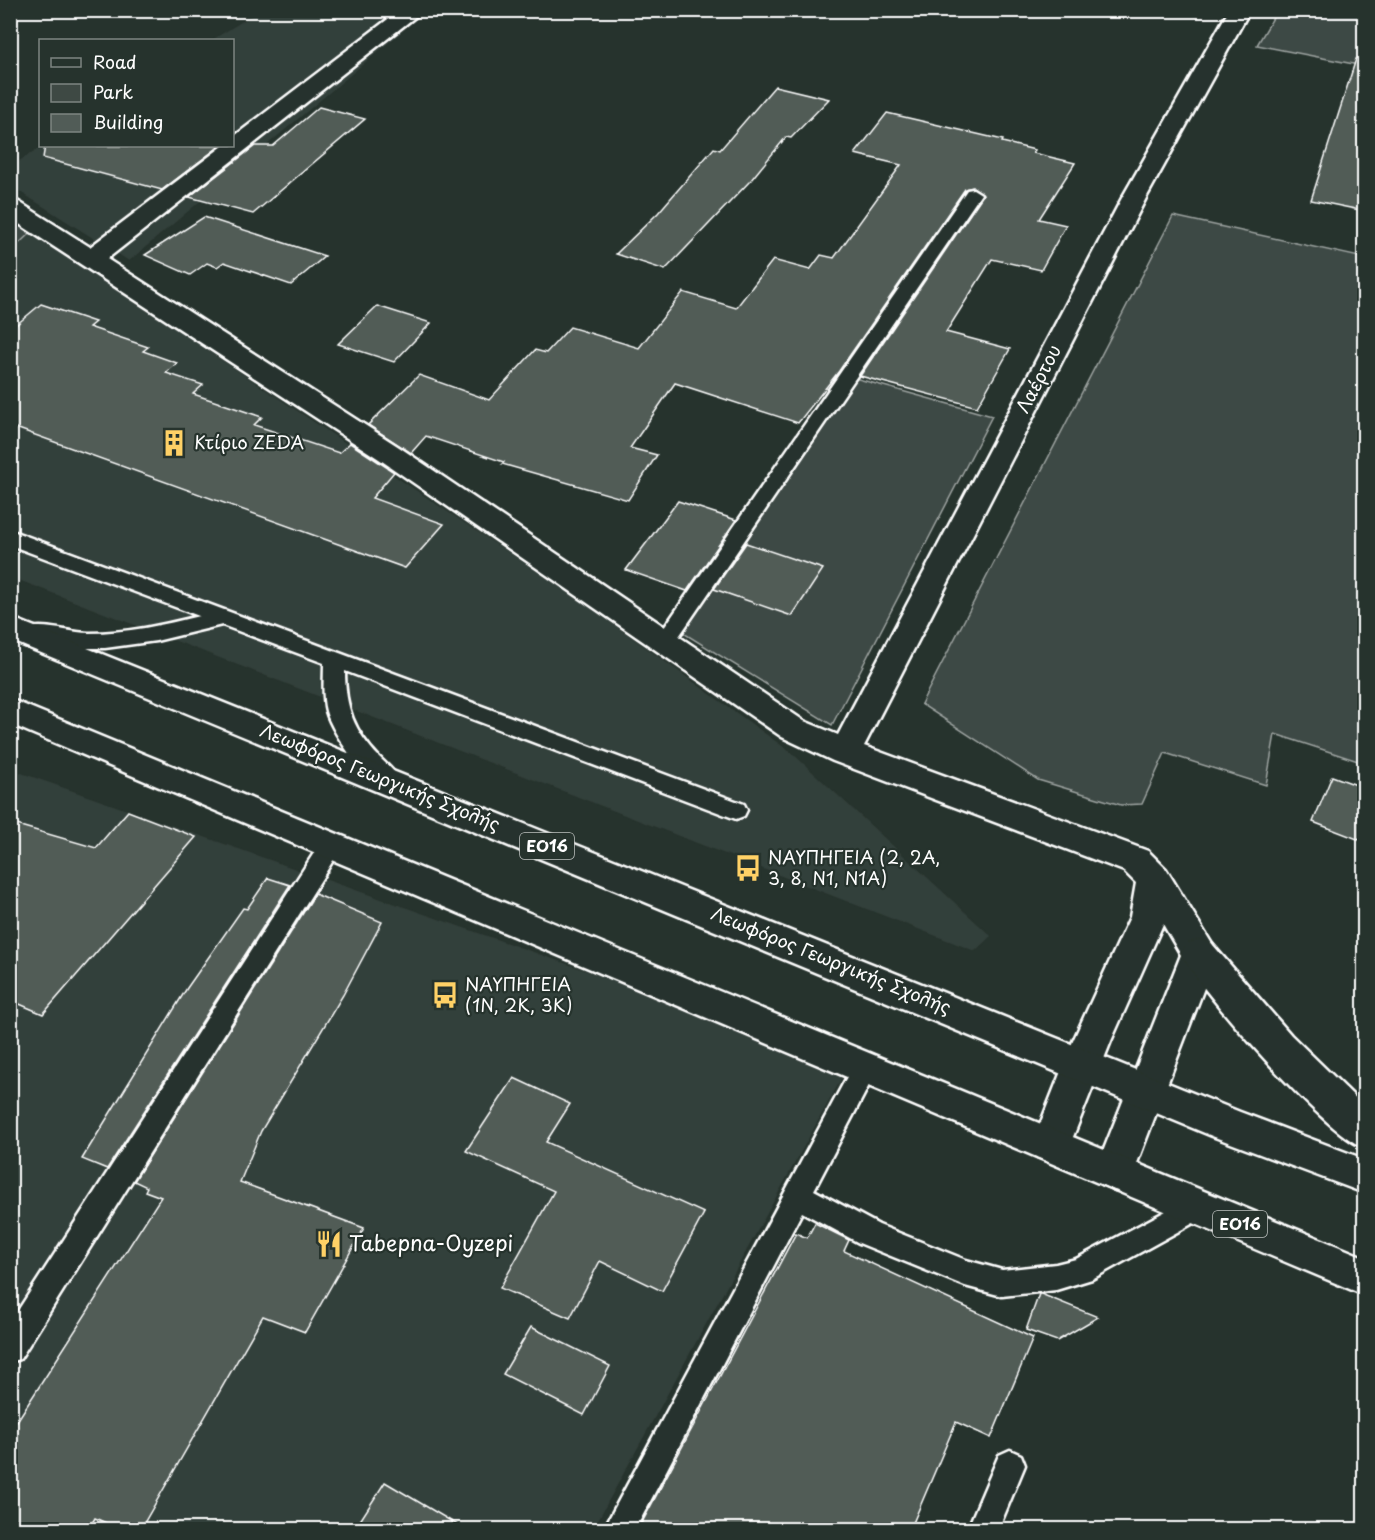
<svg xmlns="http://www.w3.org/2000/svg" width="1375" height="1540" font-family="'Playpen Sans',sans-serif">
	<rect width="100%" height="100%" fill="#26332d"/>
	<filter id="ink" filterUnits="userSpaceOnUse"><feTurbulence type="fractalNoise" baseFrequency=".0167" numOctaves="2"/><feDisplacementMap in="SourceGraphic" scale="12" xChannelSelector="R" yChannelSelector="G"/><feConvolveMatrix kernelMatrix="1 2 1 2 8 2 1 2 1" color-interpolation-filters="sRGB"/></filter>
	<g filter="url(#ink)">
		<!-- built -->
		<g fill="#333f3a">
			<polygon points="394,10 418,18 129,261 11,186 10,167 42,146 232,146 232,40 212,40 259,11"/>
			<polygon points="31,232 584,603 792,753 991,936 975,951 11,577 10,251"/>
			<polygon points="10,769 850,1063 593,1529 11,1529"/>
		</g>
		<!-- green -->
		<g fill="#3e4944" stroke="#9ea4a2" stroke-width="1.5">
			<polygon points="1277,11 1364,11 1364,66 1257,45"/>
			<polygon points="1173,216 1364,258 1364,763 1275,734 1266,785 1165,753 1142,804 1121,805 1038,780 921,704"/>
			<polygon points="11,218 31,232 11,251"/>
			<polygon points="851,377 992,416 832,725 677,629"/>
		</g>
		<!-- building -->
		<g fill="#515c57" stroke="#fff" stroke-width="1.5">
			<polygon points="1356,59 1365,60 1365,211 1311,200"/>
			<polygon points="775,86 829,99 791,138 786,137 751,180 665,270 616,254 658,213 714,148 720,150"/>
			<polygon points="319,107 365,119 253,214 189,197 255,146 273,146"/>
			<polygon points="887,113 1003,140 1002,142 1035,150 1033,153 1075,163 1039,219 1066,225 1041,270 992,259 946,332 1010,349 977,407 860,376 983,195 973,187 965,189 839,371 798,423 675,383 630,448 657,455 628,500 502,464 504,462 426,436 411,453 368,425 419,375 489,400 535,350 546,353 570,327 639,348 683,292 736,308 773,260 810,270 821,255 834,258 901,165 855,154"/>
			<polygon points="45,146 220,146 162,190 43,158"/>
			<polygon points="204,217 325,256 291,285 224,262 217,267 207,263 190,275 145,255"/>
			<polygon points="41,304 95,322 89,327 148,347 143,351 177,363 166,373 203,385 193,394 262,417 254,425 339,453 350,443 394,472 372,498 444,524 405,568 10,426 10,330"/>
			<polygon points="377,306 431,323 394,362 338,344"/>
			<polygon points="678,501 736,520 687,591 626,570"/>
			<polygon points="746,543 823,569 792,616 714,589"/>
			<polygon points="1332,776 1365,788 1365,842 1313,822"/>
			<polygon points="128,811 196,837 43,1014 10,1000 10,823 96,848"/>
			<polygon points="268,878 290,885 107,1169 82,1159 187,988 243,908 247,909"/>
			<polygon points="315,894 382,922 343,995 261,1131 240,1182 364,1228 305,1332 263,1316 140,1530 122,1530 95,1518 88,1530 10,1530 10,1432 161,1197 145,1191 147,1187 134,1181"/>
			<polygon points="514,1078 570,1104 546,1142 704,1213 662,1291 600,1261 570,1318 500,1288 554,1191 466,1151"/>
			<polygon points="815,1223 849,1240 844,1251 1033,1338 991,1438 956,1422 910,1530 638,1530 796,1233 807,1238"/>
			<polygon points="1039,1294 1041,1294 1098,1317 1057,1341 1026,1330"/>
			<polygon points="531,1327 610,1366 584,1415 503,1374"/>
			<polygon points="385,1482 466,1530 354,1530"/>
		</g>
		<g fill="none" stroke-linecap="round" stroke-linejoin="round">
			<defs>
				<g id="lane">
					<polygon points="973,189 981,194 671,648 664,651 657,648 653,643 657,638 967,190"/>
					<path d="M10,530L744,804L747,810L744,816L736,819L728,816L345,671C345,708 354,731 379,757C387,765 396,772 401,782L398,788C373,796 332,733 326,711C322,696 324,679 324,663L222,625L156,641L105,648H74L26,639L22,634L26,629C45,623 69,633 89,633C127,633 163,625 199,616L10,545Z"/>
					<polygon points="331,836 339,839 343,845 339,851 20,1359 10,1362 10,1323 323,839"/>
					<polygon points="865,1057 874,1060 878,1068 814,1190 879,1225 966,1260 1002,1270 1056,1264 1076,1259 1198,1194 1208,1197 1212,1206 1208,1215 1092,1279 1056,1290 1002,1296 965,1286 859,1243 802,1212 635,1530 603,1530 856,1060"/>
					<polygon points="1010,1450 1021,1455 1025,1465 998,1530 967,1530 999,1455"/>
				</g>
				<polygon id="street" points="395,10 418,10 420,13 107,259 399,447 804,721 838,735 1122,198 1229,10 1250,10 1146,198 864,746 1148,851 1166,869 1212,944 1217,954 1129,1184 1115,1190 1101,1184 1095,1172 1181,955 1163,924 1111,1041 1065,1157 1051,1162 1037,1157 1032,1145 1073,1041 1130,917 1136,883 1124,871 833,761 782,737 379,459 10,218 10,200 19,202 90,247 223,146 232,146 232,138 396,13"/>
				<g id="primary">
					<polygon points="10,617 1240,1112 1364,1159 1364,1193 1212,1136 10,640"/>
					<polygon points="10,699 1364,1257 1364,1295 10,724"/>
					<path d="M1199,939L1212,944L1291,1035L1364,1106V1147C1328,1137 1200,991 1181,954L1186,944Z"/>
				</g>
			</defs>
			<!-- lane casing -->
			<use href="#lane" stroke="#fff" stroke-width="5"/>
			<!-- street casing -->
			<use href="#street" stroke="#fff" stroke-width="5"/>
			<!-- primary casing -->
			<use href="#primary" stroke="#fff" stroke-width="5"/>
			<!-- lane -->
			<use href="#lane" fill="#26332d" fill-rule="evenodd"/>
			<!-- street -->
			<use href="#street" fill="#26332d" fill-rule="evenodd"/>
			<!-- primary -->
			<use href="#primary" fill="#26332d" fill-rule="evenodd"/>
		</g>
	</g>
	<!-- icons -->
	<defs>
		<symbol id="building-bare" viewBox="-9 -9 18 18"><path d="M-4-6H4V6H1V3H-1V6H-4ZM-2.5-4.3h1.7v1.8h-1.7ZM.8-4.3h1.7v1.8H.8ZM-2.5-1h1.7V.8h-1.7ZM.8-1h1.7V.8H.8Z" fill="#ffd166" stroke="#26332d" stroke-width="2.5" paint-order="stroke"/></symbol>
		<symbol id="bus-bare" viewBox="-9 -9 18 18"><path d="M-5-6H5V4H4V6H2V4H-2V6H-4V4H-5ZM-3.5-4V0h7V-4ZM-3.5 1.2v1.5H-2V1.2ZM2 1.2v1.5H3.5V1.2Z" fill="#ffd166" stroke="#26332d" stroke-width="2.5" paint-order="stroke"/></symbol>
		<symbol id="restaurant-bare" viewBox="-9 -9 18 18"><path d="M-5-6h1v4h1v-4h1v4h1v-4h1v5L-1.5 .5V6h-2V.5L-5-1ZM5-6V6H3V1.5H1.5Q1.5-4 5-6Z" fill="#ffd166" stroke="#26332d" stroke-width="2.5" paint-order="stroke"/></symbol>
	</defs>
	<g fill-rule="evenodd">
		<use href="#building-bare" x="155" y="424" width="38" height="38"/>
		<use href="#bus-bare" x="729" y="849" width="38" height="38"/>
		<use href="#bus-bare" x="426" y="976" width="38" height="38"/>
		<use href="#restaurant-bare" x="310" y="1225" width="38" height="38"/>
	</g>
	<g text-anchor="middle" stroke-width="4.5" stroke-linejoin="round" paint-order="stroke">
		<!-- shield labels -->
		<g fill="#26332d" stroke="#bec2c0" stroke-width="1.5">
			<rect x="520" y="833" width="54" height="26" rx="4.5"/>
			<rect x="1213" y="1211" width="54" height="26" rx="4.5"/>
		</g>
		<g font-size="16" font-weight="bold" fill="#fff">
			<text x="547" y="852">ΕΟ16</text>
			<text x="1240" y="1230">ΕΟ16</text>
		</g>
		<!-- street labels -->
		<g font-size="18" fill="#fff" stroke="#26332d">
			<text transform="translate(1039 379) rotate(-62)" y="6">Λαέρτου</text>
			<text transform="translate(380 778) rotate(22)" y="6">Λεωφόρος Γεωργικής Σχολής</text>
			<text transform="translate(831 961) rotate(22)" y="6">Λεωφόρος Γεωργικής Σχολής</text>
		</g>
		<!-- poi labels -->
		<g font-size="18" fill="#fff" stroke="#26332d" text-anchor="start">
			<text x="194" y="449">Κτίριο ZEDA</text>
			<text x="768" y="864">ΝΑΥΠΗΓΕΙΑ (2, 2Α,<tspan x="768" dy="21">3, 8, Ν1, Ν1Α)</tspan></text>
			<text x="465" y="991">ΝΑΥΠΗΓΕΙΑ<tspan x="465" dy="21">(1Ν, 2Κ, 3Κ)</tspan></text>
		</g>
		<!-- near-poi labels -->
		<g font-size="21" fill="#fff" stroke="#26332d" text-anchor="start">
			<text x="349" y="1251">Tabepna-Oyzepi</text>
		</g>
	</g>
	<!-- margin -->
	<rect width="1375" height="1540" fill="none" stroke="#26332d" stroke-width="36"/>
	<rect x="18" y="18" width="1339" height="1504" fill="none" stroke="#fff" stroke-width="2" filter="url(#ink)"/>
	<!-- legend -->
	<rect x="39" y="39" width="195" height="108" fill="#26332d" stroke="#7d8581" stroke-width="1.5"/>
	<rect x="51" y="58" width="30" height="9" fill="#26332d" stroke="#7d8581" stroke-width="1.5"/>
	<text x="93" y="69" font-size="18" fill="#ffffff">Road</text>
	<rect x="51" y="84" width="30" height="18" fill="#3e4944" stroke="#7d8581" stroke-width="1.5"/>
	<text x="93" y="99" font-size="18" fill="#ffffff">Park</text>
	<rect x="51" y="114" width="30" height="18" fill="#515c57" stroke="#7d8581" stroke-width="1.5"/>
	<text x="93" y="129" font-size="18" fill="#ffffff">Building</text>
</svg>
